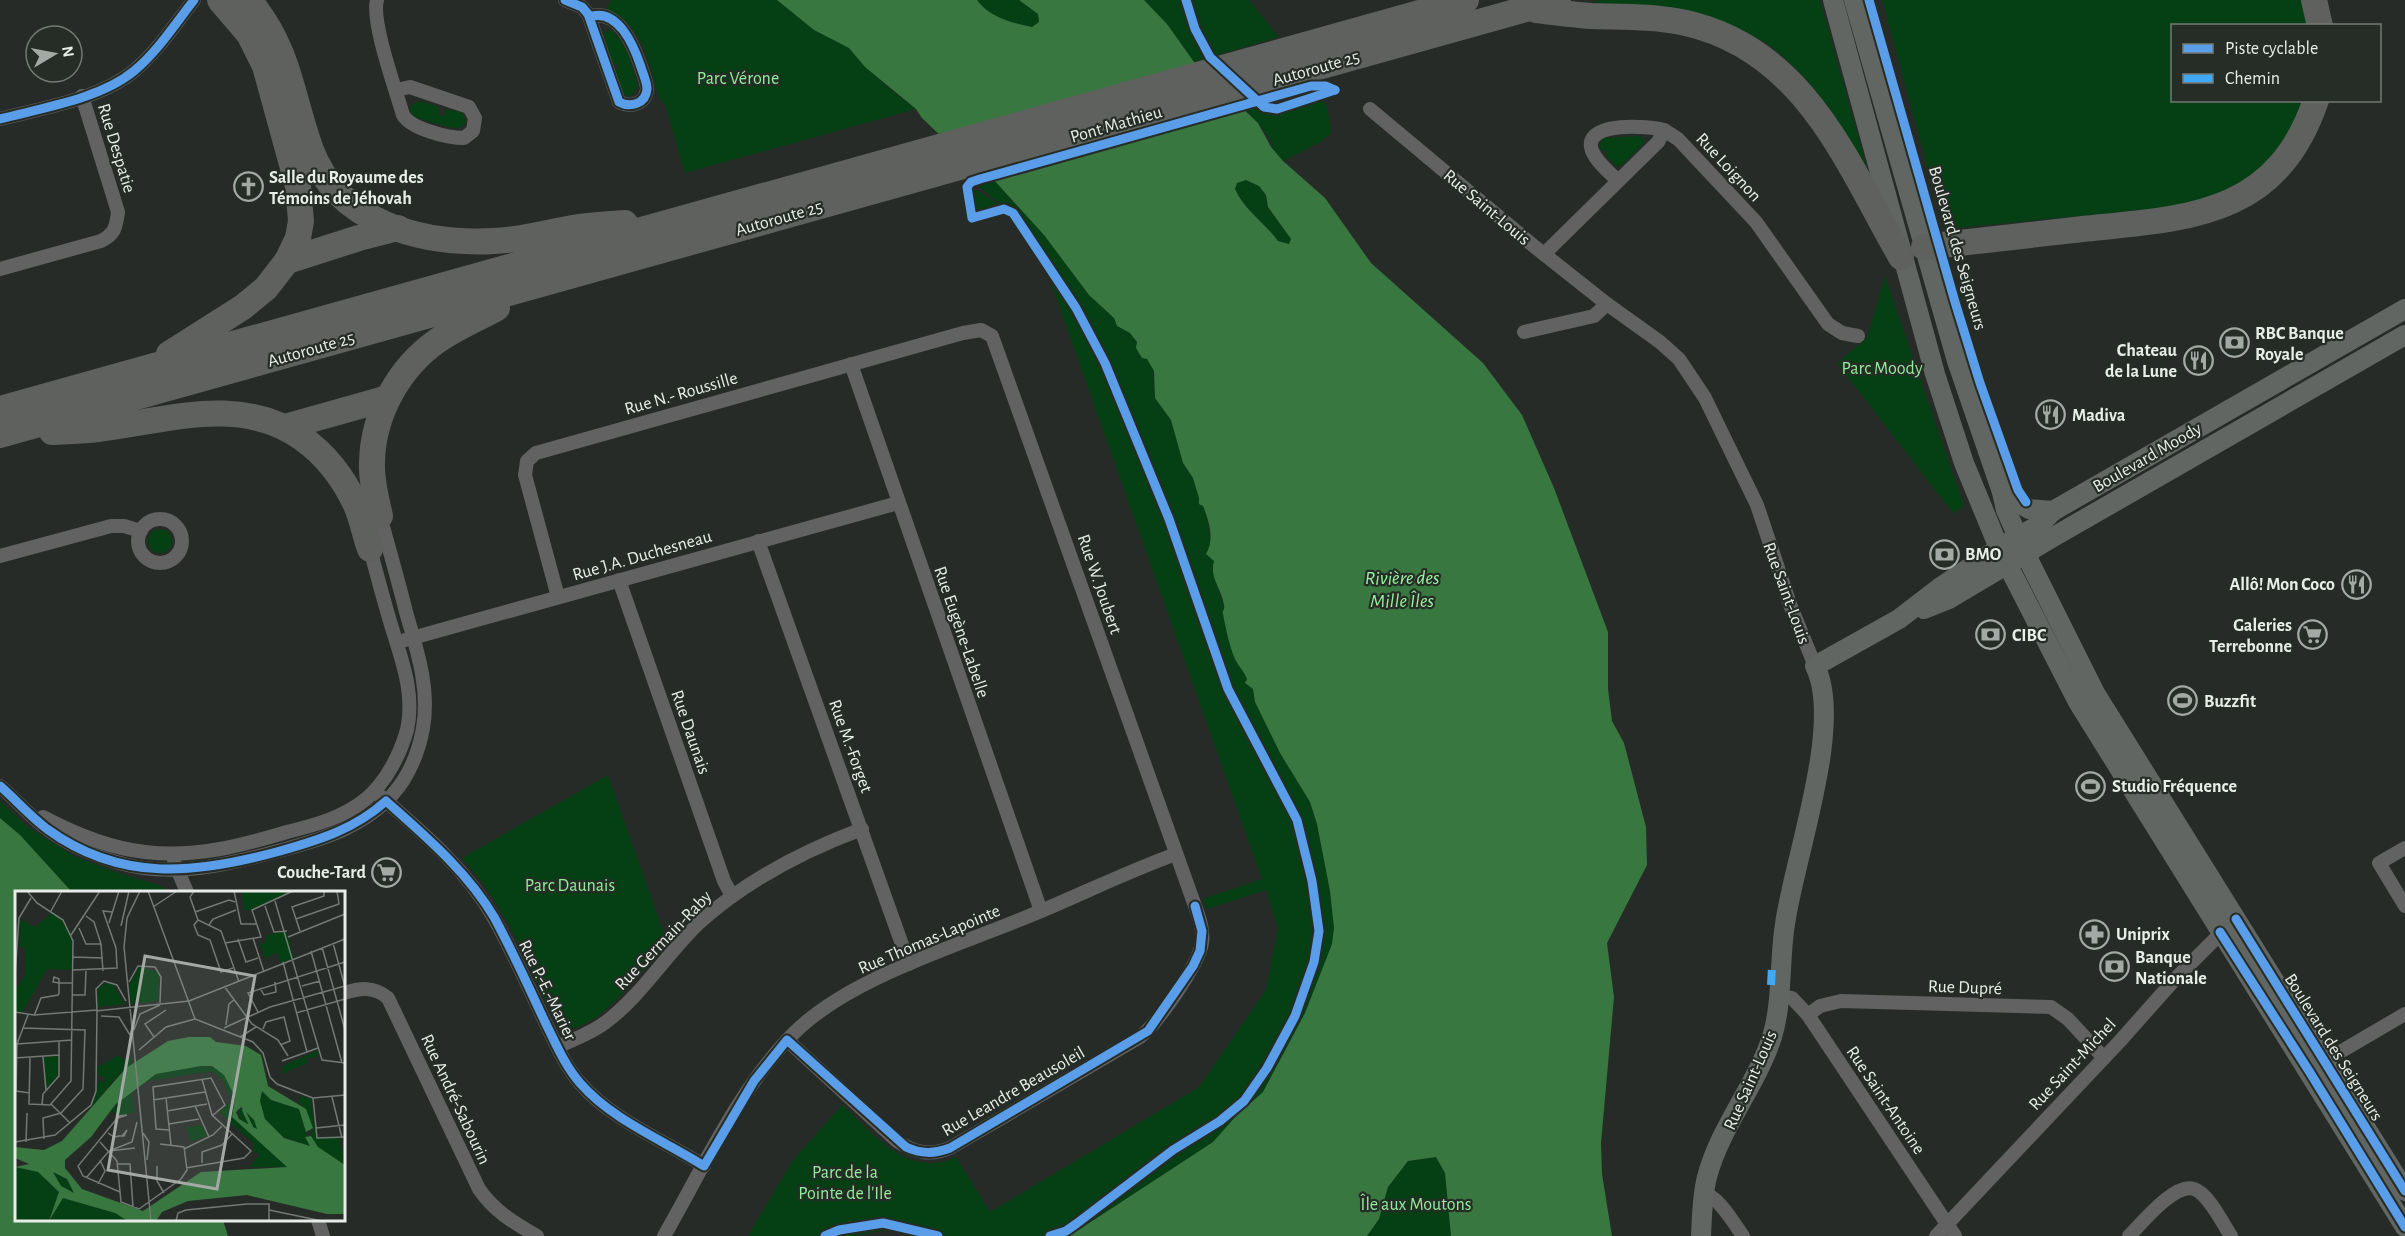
<svg xmlns="http://www.w3.org/2000/svg" width="2405" height="1236" font-family="'Alegreya Sans',sans-serif">
	<rect width="100%" height="100%" fill="#272b27"/>
	<!-- green -->
	<g fill="#053f14">
		<path d="M611,0H777L814,30L849,48L886,86L916,109L685,173L665,104L660,100C648,63 645,27 607,9Z"/>
		<path d="M977,0H1019L1038,14L1039,22L1032,27C1012,23 988,17 977,0Z"/>
		<polygon points="1144,0 1249,0 1279,37 1194,62 1167,24"/>
		<path d="M1600,0H1820L1869,176C1855,153 1843,127 1827,105C1813,86 1787,57 1767,44C1715,10 1650,8 1591,2Z"/>
		<polygon points="1882,0 2303,0 2309,25 2172,26 2172,100 2307,101 2301,119 2260,177 2195,205 1944,229"/>
		<path d="M611,30C628,44 632,67 638,86L632,96L624,95L615,70L619,68L617,63L612,64L604,36V32Z"/>
		<polygon points="420,101 439,107 438,115 444,116 446,109 462,112 466,122 460,128 448,127 414,117 410,110 411,105"/>
		<path d="M1316,101L1324,102L1328,109L1331,134L1320,142L1283,161L1273,149C1274,139 1253,118 1245,109L1258,105C1274,121 1297,107 1316,101Z"/>
		<path d="M1641,136L1645,142L1621,166H1615L1605,154L1607,151L1605,149L1602,152C1599,147 1600,142 1603,138Z"/>
		<path d="M993,179L1044,235L1089,295L1114,318L1117,326L1130,333L1137,343L1153,368L1155,398L1171,420L1183,463L1193,478L1199,498V504L1203,505L1208,524L1214,561L1212,568L1224,606L1223,614L1226,621L1228,637L1253,689L1255,702L1280,753L1310,802L1317,824L1330,891L1334,928L1332,944L1305,1013L1263,1092L1237,1115L1213,1142L1080,1229L1065,1236H910L887,1230L853,1236H748L793,1160L842,1105C874,1134 909,1180 956,1157L990,1212L1199,1087L1266,990L1278,928L1266,890L1207,909L1203,899L1262,879L1046,269L1004,203L1000,204L976,184Z"/>
		<path d="M1246,180L1259,186L1266,196L1268,208L1291,239L1289,244L1278,241C1265,223 1245,210 1235,189L1237,183Z"/>
		<polygon points="975,189 978,191 998,204 973,212 972,197"/>
		<polygon points="1885,276 1964,506 1953,513 1837,363 1867,338"/>
		<circle cx="160" cy="541" r="12"/>
		<path d="M608,775L667,942C641,970 606,1025 565,1030L557,1025C530,967 506,906 462,858Z"/>
		<polygon points="0,801 28,827 74,856 115,872 161,886 168,892 72,892 20,835 0,818"/>
		<polygon points="1436,1157 1445,1173 1451,1236 1367,1236 1379,1219 1388,1187 1408,1161"/>
	</g>
	<!-- water -->
	<g fill="#387740" fill-rule="evenodd">
		<path d="M777,0H977C989,17 1012,23 1032,27L1039,22L1038,14L1019,0H1144L1167,24L1194,62L1258,123L1271,147L1283,161L1325,198L1371,263L1483,363L1522,415L1554,488L1608,632V689L1612,721L1624,743L1646,827L1647,865L1607,943L1614,997L1601,1143L1602,1174L1612,1236H1451L1445,1173L1436,1157L1408,1161L1388,1187L1379,1219L1367,1236H1065L1080,1229L1213,1142L1237,1115L1263,1092L1305,1013L1332,944L1334,928L1330,891L1317,824L1310,802L1280,753L1255,702L1253,689L1245,683L1247,679C1244,671 1239,667 1235,659C1229,645 1226,629 1223,614C1222,609 1225,611 1224,605C1222,589 1209,578 1214,561L1206,554C1215,539 1209,521 1203,506L1199,504V498L1193,478L1183,463L1171,420L1155,398L1154,371L1147,359L1142,358L1136,348L1137,342L1130,333L1117,326L1114,318L1089,295L1044,235L993,179L971,165L922,118L916,109L865,67L849,48L814,30ZM1246,180L1259,186L1266,195L1268,207L1291,239L1289,244L1278,241C1265,223 1244,210 1235,189L1237,183Z"/>
		<polygon points="0,818 20,835 72,892 16,892 16,1220 223,1220 228,1236 0,1236"/>
	</g>
	<g fill="none" stroke-linecap="round" stroke-linejoin="round">
		<!-- street -->
		<g stroke="#616261" stroke-width="14">
			<path d="M377,0C371,22 396,90 403,115C411,129 448,138 464,138L473,131L475,118L469,107L410,87L396,90"/>
			<path d="M565,0L582,7L588,14L619,102C630,108 646,104 647,89C647,82 643,74 641,67C634,46 618,7 589,17"/>
			<polyline points="1370,109 1535,247 1607,304 1660,342 1679,359 1705,398 1757,505 1791,607 1815,666"/>
			<path d="M0,119C42,108 100,99 134,71C158,51 175,24 194,0"/>
			<path d="M1617,180C1609,172 1593,159 1591,147C1587,121 1649,126 1664,130"/>
			<polyline points="1544,254 1658,142 1664,130 1678,139 1756,222 1828,324 1842,333 1858,336"/>
			<path d="M0,269L101,241C115,234 116,227 118,212L82,96"/>
			<polyline points="1524,332 1594,316 1607,304"/>
			<polyline points="851,364 1041,911"/>
			<circle cx="160" cy="541" r="22"/>
			<polyline points="758,541 909,964"/>
			<polyline points="0,556 111,526 124,526 141,531"/>
			<polyline points="619,580 724,881 732,896"/>
			<path d="M558,597L525,475L527,461L536,453L963,333L981,330L992,336L1195,906C1199,917 1204,930 1202,943C1199,964 1157,1024 1140,1037L950,1148C930,1156 915,1153 897,1141L787,1040"/>
			<polyline points="405,640 898,503"/>
			<path d="M0,786C16,800 30,816 47,829C67,844 92,855 116,862C172,879 227,865 282,850C323,839 364,827 393,794C409,776 419,751 423,728C430,689 417,650 406,612C398,580 389,548 380,516"/>
			<path d="M379,795C421,831 466,869 494,918C513,952 529,988 546,1024C556,1044 565,1066 580,1083C612,1120 663,1140 704,1166"/>
			<path d="M43,817C75,834 108,848 145,852C195,858 240,846 287,832C315,825 343,818 366,799C386,782 400,755 407,730C415,694 402,661 392,628C384,602 377,575 370,549"/>
			<polyline points="2405,848 2379,863 2405,906"/>
			<polyline points="174,862 187,892"/>
			<path d="M344,993C360,988 374,986 388,998L479,1189C494,1211 514,1223 537,1236"/>
			<polyline points="1778,995 1792,998 1808,1015 1955,1236"/>
			<polyline points="1808,1015 1820,1006 1841,1001 2051,1007 2068,1019 2104,1058"/>
			<path d="M558,1047C574,1039 592,1033 606,1022C641,996 668,952 700,922C747,880 803,851 862,829"/>
			<polyline points="2318,1065 2405,1014"/>
			<path d="M1704,1194C1718,1195 1735,1225 1743,1236"/>
			<polyline points="318,1220 323,1236"/>
			<path d="M664,1236C702,1170 740,1087 794,1033C849,978 957,946 1029,916C1078,896 1126,872 1176,854"/>
			<polyline points="1936,1236 2120,1041 2176,978 2228,926"/>
			<path d="M2129,1236C2142,1223 2175,1182 2194,1189C2208,1193 2223,1224 2231,1236"/>
		</g>
		<!-- secondary -->
		<g stroke="#626662" stroke-width="20">
			<polyline points="1833,0 1935,374 1964,463 1999,548 2078,702 2405,1227"/>
			<polyline points="1854,0 1957,361 2002,492 2006,510 2025,553 2095,693 2405,1191"/>
			<polyline points="2002,492 2029,509 2053,511"/>
			<polyline points="1924,609 1949,599 2055,536 2405,335"/>
			<path d="M1701,1236C1702,1217 1702,1196 1707,1177C1720,1127 1756,1086 1772,1037C1783,1001 1779,961 1785,924C1794,858 1844,724 1815,666L1899,619L1942,586L1999,548L2039,525L2053,511L2405,309"/>
		</g>
		<!-- highway -->
		<g stroke="#5e615e" stroke-width="26">
			<path d="M249,0C291,52 290,92 311,150C338,223 423,245 494,241C523,240 551,231 580,227C595,225 610,224 625,223"/>
			<polyline points="2314,0 2320,26"/>
			<path d="M1536,10C1554,12 1573,15 1591,16C1623,17 1654,16 1686,23C1805,50 1847,163 1901,257"/>
			<path d="M1924,247C1977,241 2030,235 2083,229C2189,218 2276,217 2316,100"/>
			<polyline points="287,261 359,238 398,228"/>
			<polyline points="169,354 243,307 266,288 287,261 298,238 301,221 298,186 265,66 249,34 220,0"/>
			<polyline points="0,409 1466,0"/>
			<polyline points="285,427 388,398"/>
			<path d="M52,432C67,431 82,431 98,429C167,421 239,394 302,438C326,455 344,479 356,505C362,519 365,535 370,549"/>
			<polyline points="0,435 1558,0"/>
			<path d="M380,516C376,498 371,480 372,462C373,414 399,368 437,341C455,328 477,319 497,308"/>
		</g>
		<!-- quiet -->
		<polyline stroke="#3fa9f5" stroke-width="8" stroke-dasharray="15 8" stroke-linecap="butt" points="1771,985 1772,967"/>
		<defs>
			<g id="cycleway">
				<path d="M565,0L582,7L588,14L619,102C630,108 646,104 647,89C647,82 643,74 641,67C634,46 618,7 589,17"/>
				<polyline points="1186,0 1195,29 1210,57 1264,107 1277,109 1335,90"/>
				<polyline points="1869,0 1955,302 1980,383 2018,490 2026,502"/>
				<path d="M0,119C42,108 100,99 134,71C158,51 175,24 194,0"/>
				<path d="M0,786C16,800 30,816 47,829C121,883 197,874 280,851C319,840 355,829 386,801C425,836 467,871 494,917C513,952 529,988 546,1024C556,1044 565,1066 580,1083C612,1120 663,1140 704,1166L754,1081L787,1040L906,1147C921,1154 934,1154 950,1148L1148,1031L1193,966L1200,951L1202,931L1195,906"/>
				<polyline points="2236,919 2405,1191"/>
				<polyline points="2220,932 2309,1071 2405,1227"/>
				<polyline points="825,1236 839,1230 883,1223 938,1236"/>
				<polyline points="1050,1236 1066,1231 1076,1224 1173,1150 1220,1121 1244,1101 1267,1068 1295,1016 1314,962 1319,931 1312,881 1297,820 1228,689 1169,519 1105,363 1076,308 1013,213 1004,209 972,218 967,187 971,182 980,179 1311,86 1326,86 1335,90"/>
			</g>
		</defs>
		<!-- cycleway casing -->
		<use href="#cycleway" stroke="#262c26" stroke-width="13"/>
		<!-- cycleway -->
		<use href="#cycleway" stroke="#5a9eea" stroke-width="9"/>
	</g>
	<!-- icons -->
	<defs>
		<symbol id="church-ring" viewBox="-11 -11 22 22"><circle r="9.5" fill="#262c26" stroke="#a4a9a5" stroke-width="1.5"/><path d="M-1.2-6h2.4v3.5h3.3v2.4h-3.3V6h-2.4V-.1h-3.3v-2.4h3.3Z" fill="#a4a9a5"/></symbol>
		<symbol id="bank-ring" viewBox="-11 -11 22 22"><circle r="9.5" fill="#262c26" stroke="#a4a9a5" stroke-width="1.5"/><path d="M-6-4H6V4H-6ZM0-2.3a2.3 2.3 0 1 0 0 4.6a2.3 2.3 0 1 0 0-4.6Z" fill="#a4a9a5"/></symbol>
		<symbol id="restaurant-ring" viewBox="-11 -11 22 22"><circle r="9.5" fill="#262c26" stroke="#a4a9a5" stroke-width="1.5"/><path d="M-5-6h1v4h1v-4h1v4h1v-4h1v5L-1.5 .5V6h-2V.5L-5-1ZM5-6V6H3V1.5H1.5Q1.5-4 5-6Z" fill="#a4a9a5"/></symbol>
		<symbol id="supermarket-ring" viewBox="-11 -11 22 22"><circle r="9.5" fill="#262c26" stroke="#a4a9a5" stroke-width="1.5"/><path d="M-6-5.5h2.5l.6 2H6L4.5 2H-2.5L-4.4-4H-6ZM-1.5 3.2a1.3 1.3 0 1 0 .1 0ZM3 3.2a1.3 1.3 0 1 0 .1 0Z" fill="#a4a9a5"/></symbol>
		<symbol id="stadium-ring" viewBox="-11 -11 22 22"><circle r="9.5" fill="#262c26" stroke="#a4a9a5" stroke-width="1.5"/><path d="M0-5a6.5 5 0 1 0 0 10a6.5 5 0 1 0 0-10ZM-3.5-1.8h7v3.6h-7Z" fill="#a4a9a5"/></symbol>
		<symbol id="pharmacy-ring" viewBox="-11 -11 22 22"><circle r="9.5" fill="#262c26" stroke="#a4a9a5" stroke-width="1.5"/><path d="M-2-6h4v4h4v4h-4v4h-4v-4h-4v-4h4Z" fill="#a4a9a5"/></symbol>
	</defs>
	<g fill-rule="evenodd">
		<use href="#church-ring" x="232" y="170" width="33" height="33"/>
		<use href="#bank-ring" x="2218" y="326" width="33" height="33"/>
		<use href="#restaurant-ring" x="2182" y="344" width="33" height="33"/>
		<use href="#restaurant-ring" x="2034" y="398" width="33" height="33"/>
		<use href="#bank-ring" x="1928" y="538" width="33" height="33"/>
		<use href="#restaurant-ring" x="2340" y="568" width="33" height="33"/>
		<use href="#bank-ring" x="1974" y="618" width="33" height="33"/>
		<use href="#supermarket-ring" x="2296" y="618" width="33" height="33"/>
		<use href="#stadium-ring" x="2166" y="684" width="33" height="33"/>
		<use href="#stadium-ring" x="2074" y="770" width="33" height="33"/>
		<use href="#supermarket-ring" x="370" y="856" width="33" height="33"/>
		<use href="#pharmacy-ring" x="2078" y="918" width="33" height="33"/>
		<use href="#bank-ring" x="2098" y="950" width="33" height="33"/>
	</g>
	<g text-anchor="middle" stroke-width="4.5" stroke-linejoin="round" paint-order="stroke">
		<!-- street labels -->
		<g font-size="18" fill="#e8ede9" stroke="#262c26">
			<text transform="translate(1316 68) rotate(-16)" y="6">Autoroute 25</text>
			<text transform="translate(1116 124) rotate(-16)" y="6">Pont Mathieu</text>
			<text transform="translate(117 148) rotate(73)" y="6">Rue Despatie</text>
			<text transform="translate(1729 167) rotate(47)" y="6">Rue Loignon</text>
			<text transform="translate(1487 207) rotate(40)" y="6">Rue Saint-Louis</text>
			<text transform="translate(779 218) rotate(-16)" y="6">Autoroute 25</text>
			<text transform="translate(1958 248) rotate(74)" y="6">Boulevard des Seigneurs</text>
			<text transform="translate(311 349) rotate(-16)" y="6">Autoroute 25</text>
			<text transform="translate(681 393) rotate(-16)" y="6">Rue N.- Roussille</text>
			<text transform="translate(2147 457) rotate(-30)" y="6">Boulevard Moody</text>
			<text transform="translate(642 555) rotate(-16)" y="6">Rue J.A. Duchesneau</text>
			<text transform="translate(1100 584) rotate(71)" y="6">Rue W. Joubert</text>
			<text transform="translate(1787 593) rotate(70)" y="6">Rue Saint-Louis</text>
			<text transform="translate(962 632) rotate(71)" y="6">Rue Eugène-Labelle</text>
			<text transform="translate(691 732) rotate(71)" y="6">Rue Daunais</text>
			<text transform="translate(851 746) rotate(70)" y="6">Rue M.-Forget</text>
			<text transform="translate(929 939) rotate(-23)" y="6">Rue Thomas-Lapointe</text>
			<text transform="translate(663 940) rotate(-46)" y="6">Rue Germain-Raby</text>
			<text transform="translate(1965 987) rotate(2)" y="6">Rue Dupré</text>
			<text transform="translate(548 990) rotate(64)" y="6">Rue P.-E.-Marier</text>
			<text transform="translate(2334 1047) rotate(58)" y="6">Boulevard des Seigneurs</text>
			<text transform="translate(2072 1064) rotate(-47)" y="6">Rue Saint-Michel</text>
			<text transform="translate(1750 1080) rotate(-66)" y="6">Rue Saint-Louis</text>
			<text transform="translate(1013 1091) rotate(-30)" y="6">Rue Leandre Beausoleil</text>
			<text transform="translate(456 1099) rotate(65)" y="6">Rue André-Sabourin</text>
			<text transform="translate(1886 1100) rotate(56)" y="6">Rue Saint-Antoine</text>
		</g>
		<!-- park labels -->
		<g font-size="18" fill="#91ee9b" stroke="#262c26">
			<text x="738" y="84">Parc Vérone</text>
			<text x="1882" y="374">Parc Moody</text>
			<text x="570" y="891">Parc Daunais</text>
			<text x="845" y="1178">Parc de la<tspan x="845" dy="21">Pointe de l'Ile</tspan></text>
			<text x="1416" y="1210">Île aux Moutons</text>
		</g>
		<!-- poi labels -->
		<g font-size="18" font-weight="bold" fill="#e8ede9" stroke="#262c26" text-anchor="start">
			<text x="269" y="183">Salle du Royaume des<tspan x="269" dy="21">Témoins de Jéhovah</tspan></text>
			<text x="2255" y="339">RBC Banque<tspan x="2255" dy="21">Royale</tspan></text>
			<text x="2177" y="356" text-anchor="end">Chateau<tspan x="2177" dy="21">de la Lune</tspan></text>
			<text x="2072" y="421">Madiva</text>
			<text x="1965" y="560">BMO</text>
			<text x="2335" y="590" text-anchor="end">Allô! Mon Coco</text>
			<text x="2292" y="631" text-anchor="end">Galeries<tspan x="2292" dy="21">Terrebonne</tspan></text>
			<text x="2012" y="641">CIBC</text>
			<text x="2204" y="707">Buzzfit</text>
			<text x="2112" y="792">Studio Fréquence</text>
			<text x="366" y="878" text-anchor="end">Couche-Tard</text>
			<text x="2116" y="940">Uniprix</text>
			<text x="2135" y="963">Banque<tspan x="2135" dy="21">Nationale</tspan></text>
		</g>
		<!-- water labels -->
		<g font-size="20" font-style="italic" fill="#98f5a1" stroke="#262c26">
			<text x="1402" y="584">Rivière des<tspan x="1402" dy="23">Mille Îles</tspan></text>
		</g>
	</g>
	<!-- overview -->
	<g transform="translate(15 891)">
		<rect width="330" height="330" fill="#272b27"/>
		<path d="M226,0H278L237,19H229ZM38,21L48,29L57,47L58,79L32,78L7,122L0,120V100L10,84V56H4L5,28L20,36ZM272,40L279,67L266,72L262,62L250,67L245,53L251,51V44ZM124,76L144,81L143,110L115,113L114,94ZM96,91L110,113L82,116L83,96ZM303,159L302,166L291,167L293,172L267,183L268,175ZM104,164L109,169L116,166L117,174L103,184L77,216L84,188L86,192L91,189L86,184L83,186L82,176ZM43,165V185L31,198L29,166ZM186,175L199,176L210,185L220,206L217,226L272,276H234L245,263L238,261L239,253L204,221L216,210L208,190L200,182L192,180L191,186L190,181L133,190L124,195L143,182ZM117,199L119,221L103,225L96,220ZM247,200L256,209L284,218L295,255L268,246L250,228L245,211ZM285,205L296,208L301,246H324L330,274L302,256L295,245L298,237L291,218L283,211ZM224,216L239,229L242,238L224,228ZM187,234L192,245L176,251L171,237ZM0,276L23,281L44,301L34,330H3L0,325ZM38,281L52,288L59,302L46,295ZM48,307L100,322L113,330H36L41,313Z" fill="#053f14"/>
		<path d="M174,146H195L201,151L231,155L246,164L253,195L291,218L298,237L291,241L284,218L256,209L247,200L245,210L250,228L269,247L295,255L290,246L296,245L303,256L330,274V323H312L232,304L173,310L147,321L141,330H113L100,322L48,307L34,330L44,301L23,281L0,276L14,273L0,267V256L29,259L47,250L111,177L153,150ZM186,175H197L209,184L220,206L217,226L272,276L186,281L128,320L67,298L50,277V269L76,246L100,214L141,183ZM226,216L239,229L242,238L224,228L221,221ZM38,281L52,288L59,302L46,295Z" fill="#387740" fill-rule="evenodd"/>
		<path fill="none" stroke="#387740" stroke-width="3" d="M228,218L237,237"/>
		<path fill="none" stroke="#747975" stroke-width="1.5" d="M12,0L22,12L48,29L58,50L56,190L35,214L14,213L15,167M125,0L112,27L109,56L136,330M133,0L180,128L238,151L248,162L255,186L262,193L298,207L330,204M179,0L175,6L183,29L206,40L224,91M219,0L226,33H242M260,10L307,169L330,172M250,15L259,41L272,40M138,16L162,0M36,20L47,0M180,21L214,9L220,11M71,25L79,31L86,53L88,80M281,28L324,13L322,0M183,29L179,34L183,44L195,49L206,81L218,77M94,32L104,0M194,34L198,28L221,19M106,35L114,0M64,37L71,53H86M285,40L277,16L309,5V0M56,44L85,0M273,46L330,23M238,47L249,81M223,48L231,71L243,67M210,52L246,46L237,19L278,0M318,52L330,96M307,56L330,139M296,60L327,172M58,66L88,67M268,71L292,161M58,79L102,77L101,57L88,20L97,21M0,84L4,27L16,7M114,91L123,75L140,76L146,86L145,112M209,95L237,133L263,149L273,165M287,95L305,90M245,97L249,104L261,101L260,91M57,104H70L71,80M82,119L81,98L89,90L102,94L111,110M81,120L174,110L330,48M0,121L19,124L82,119M243,121L233,102L330,71M281,122L330,108M13,124L2,153L1,200L15,202M19,125L26,107L43,104L44,102V88L39,86L38,91L44,92H57M86,125L104,126L115,144M211,134L214,113L219,109M8,137L70,139L68,198L46,222L28,227L29,248M209,137L255,116L330,95M248,138L251,131L269,126L275,150L265,154M119,139L125,123L145,114M139,146L130,133L151,119M225,146L241,136M2,153L57,149M124,159L151,136L180,128M28,166L31,199M0,167L44,164M267,170L303,157M317,206L327,247M151,207L156,254M298,207L302,247L330,246M138,209L190,201M36,213L55,232M27,214L28,203L44,185V151M180,215L194,246M152,220L192,213M103,227L112,224L104,225L63,275L68,285L105,301M154,233L184,228M301,237L330,234M154,239L141,238L138,196L196,187L210,214L197,225M93,242L99,246H100L104,245H109L112,239L107,245M128,242L134,251L132,269M0,251L40,244L76,214L81,200L82,119M11,251L12,222M85,251L102,270L106,311L124,318L166,288L172,279L169,256L145,253M120,257L94,260L117,251L122,231M169,258L198,244L207,235M187,272V261L207,254L217,243M102,273H115L118,316M142,275V290L149,302M171,277L229,267L236,260L197,224L187,188M71,287L94,260M83,293L90,280L85,269M254,319L307,330M161,330L163,322L171,319L232,313H254V330"/>
		<path fill="#a4a9a5" fill-opacity="0.15" stroke="#a4a9a5" stroke-width="3" d="M130,65L240,85L202,298L93,279Z"/>
		<rect width="330" height="330" fill="none" stroke="#e8ede9" stroke-width="3"/>
	</g>
	<!-- legend -->
	<rect x="2171" y="24" width="210" height="78" fill="#262c26" stroke="#747974" stroke-width="1.5"/>
	<rect x="2183" y="44" width="30" height="9" fill="#5a9eea" stroke="#747974" stroke-width="1.5"/>
	<text x="2225" y="54" font-size="18" fill="#e8ede9">Piste cyclable</text>
	<rect x="2183" y="74" width="30" height="9" fill="#3fa9f5" stroke="#747974" stroke-width="1.5"/>
	<text x="2225" y="84" font-size="18" fill="#e8ede9">Chemin</text>
	<!-- north arrow -->
	<g transform="translate(54 54) rotate(80)"><circle r="28" fill="#262c26" stroke="#747974" stroke-width="1.5"/>
	<path d="M0-4.5L10 22L0 15L-10 22Z" fill="#a4a9a5"/>
	<text y="-9" font-size="16" font-weight="bold" text-anchor="middle" fill="#e8ede9">N</text>
	</g>
</svg>
